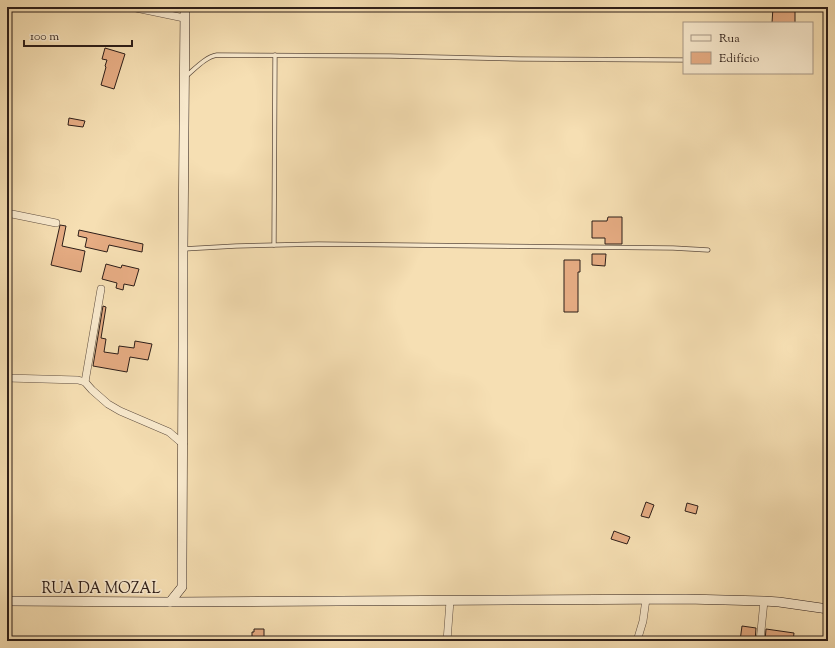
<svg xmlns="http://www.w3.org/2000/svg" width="835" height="648" font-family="'Sorts Mill Goudy',serif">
	<rect width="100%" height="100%" fill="#f6dfb3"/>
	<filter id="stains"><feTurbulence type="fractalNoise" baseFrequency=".005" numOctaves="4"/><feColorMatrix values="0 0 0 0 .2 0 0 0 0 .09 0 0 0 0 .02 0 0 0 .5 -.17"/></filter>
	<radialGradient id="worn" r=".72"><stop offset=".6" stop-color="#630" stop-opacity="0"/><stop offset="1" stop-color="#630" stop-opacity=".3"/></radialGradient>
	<!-- building -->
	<g fill="#e6ac83" stroke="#2d1e19">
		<polygon points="773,7 795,7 795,23 772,23"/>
		<polygon points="105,48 125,54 114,89 101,85 106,67 105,66 107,60 102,59"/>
		<polygon points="69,118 85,121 83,127 68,125"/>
		<polygon points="608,217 622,217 622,244 605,244 605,238 592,238 592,221 607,221"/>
		<polygon points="60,225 66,226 62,246 85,251 81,272 51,265"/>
		<polygon points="79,230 143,244 142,252 109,245 107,252 85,247 87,238 78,236"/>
		<polygon points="592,254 606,254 605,266 592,265"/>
		<polygon points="564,260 580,260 580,272 578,272 578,312 564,312"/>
		<polygon points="106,264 121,268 122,265 139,269 134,286 124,284 123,290 116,288 117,283 102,279"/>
		<polygon points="103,306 106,307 101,338 106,339 104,352 118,354 119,346 134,348 135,341 152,344 148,360 130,357 127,372 93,366"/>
		<polygon points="646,502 654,505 649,518 641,516"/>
		<polygon points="687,503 698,506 696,514 685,511"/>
		<polygon points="614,531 630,537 627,544 611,539"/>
		<polygon points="742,626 756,628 755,641 740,641"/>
		<polygon points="254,629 264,629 264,640 252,641 252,632 254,632"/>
		<polygon points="766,629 794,633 793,641 765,641"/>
	</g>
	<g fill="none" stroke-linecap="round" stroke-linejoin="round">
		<defs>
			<g id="lane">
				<path d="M185,77C195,69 205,57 217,55L390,56L520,59L684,60"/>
				<polyline points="274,245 275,55"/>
				<polyline points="183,249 236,246 318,244 673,248 708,250"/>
			</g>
			<g id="street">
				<polyline points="131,7 184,18"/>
				<polyline points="7,213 56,223"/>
				<polyline points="7,378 78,380 85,382 92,390 108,404 120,411 169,432 183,444"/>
				<polyline points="85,382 101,289"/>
				<polyline points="447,641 450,601"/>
				<polyline points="637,641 643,621 646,599"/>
				<polyline points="760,641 764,601"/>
			</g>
			<g id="secondary">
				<polyline points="7,601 170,602 686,599 764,601 779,602 828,609"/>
				<polyline points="170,602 182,587 182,564 183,346 183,249 185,7"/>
			</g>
		</defs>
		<!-- lane casing -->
		<use href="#lane" stroke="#5f4e40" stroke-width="5"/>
		<!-- street casing -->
		<use href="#street" stroke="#5f4e40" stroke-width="8"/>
		<!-- secondary casing -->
		<use href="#secondary" stroke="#2d1e19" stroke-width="10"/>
		<!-- lane -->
		<use href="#lane" stroke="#f9eace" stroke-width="3.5"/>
		<!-- street -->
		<use href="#street" stroke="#f9eace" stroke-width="7"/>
		<!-- secondary -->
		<use href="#secondary" stroke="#f9eace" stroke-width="9"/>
	</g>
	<g text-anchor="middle" stroke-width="3.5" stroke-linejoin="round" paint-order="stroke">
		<!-- street labels -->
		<g font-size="15" fill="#2d1e19" stroke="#f9eace">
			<text x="101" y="593">RUA DA MOZAL</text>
		</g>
	</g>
	<!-- margin -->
	<rect width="835" height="648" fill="none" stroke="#f6dfb3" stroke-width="24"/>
	<rect x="8" y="8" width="819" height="632" fill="none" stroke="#2d1e19" stroke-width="2"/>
	<rect x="12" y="12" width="811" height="624" fill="none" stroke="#2d1e19"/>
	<!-- legend -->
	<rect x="683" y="22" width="130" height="52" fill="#f9eace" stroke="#a79886"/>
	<rect x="691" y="35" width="20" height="6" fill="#f9eace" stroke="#a79886"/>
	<text x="719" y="42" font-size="12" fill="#2d1e19">Rua</text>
	<rect x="691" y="52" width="20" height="12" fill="#e6ac83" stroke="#a79886"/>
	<text x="719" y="62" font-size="12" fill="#2d1e19">Edifício</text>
	<!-- scale -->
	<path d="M24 40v6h108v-6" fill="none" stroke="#2d1e19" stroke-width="2"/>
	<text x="30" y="40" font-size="12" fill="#2d1e19" stroke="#f9eace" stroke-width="3" paint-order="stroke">100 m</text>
	<rect width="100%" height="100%" filter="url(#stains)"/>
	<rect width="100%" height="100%" fill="url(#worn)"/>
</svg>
